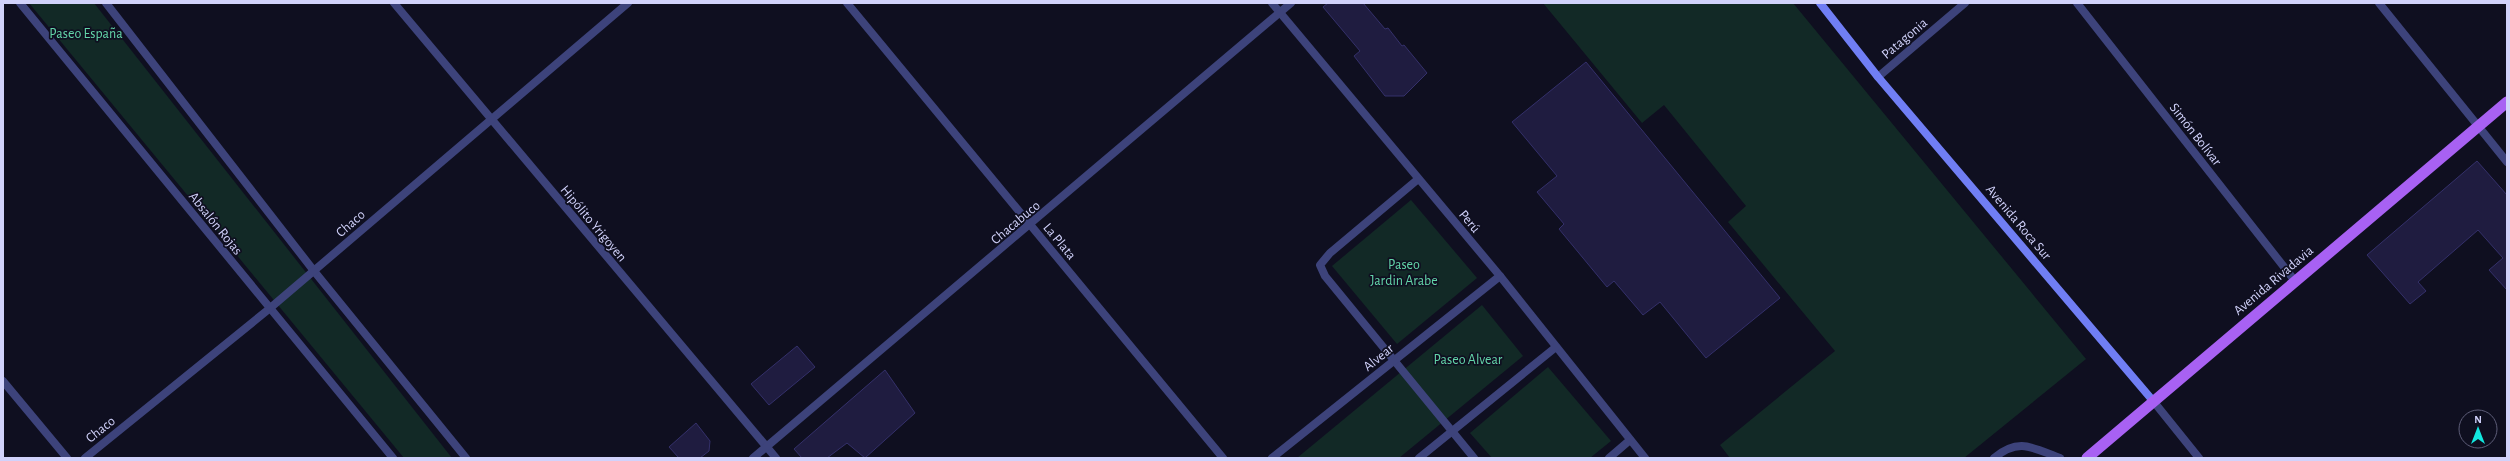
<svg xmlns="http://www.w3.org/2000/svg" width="2510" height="461" font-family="'Alegreya Sans',sans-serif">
	<rect width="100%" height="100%" fill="#0f0f20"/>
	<!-- green -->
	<g fill="#122926">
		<polygon points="29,3 94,3 452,458 404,458"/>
		<polygon points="1543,3 1793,3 2086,359 1964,458 1730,458 1720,445 1835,351 1728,222 1746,206 1664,105 1642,123"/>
		<polygon points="1411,200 1477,278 1397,344 1332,266"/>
		<polygon points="1482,305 1523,356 1399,458 1297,458"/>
		<polygon points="1548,367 1611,441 1590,458 1492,458 1470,433"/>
	</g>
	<!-- building -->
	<g fill="#1f1c40" stroke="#34306a">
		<polygon points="1328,3 1363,3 1385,29 1388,28 1402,46 1404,45 1427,73 1404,96 1385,96 1354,56 1360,51 1323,7"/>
		<polygon points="1586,62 1780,298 1706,358 1660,302 1643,315 1614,281 1607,287 1559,229 1564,224 1537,192 1557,176 1512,122"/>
		<polygon points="2477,161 2507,195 2507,290 2489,270 2503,258 2478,230 2418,282 2426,291 2410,304 2367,255"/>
		<polygon points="797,346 815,367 769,405 751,384"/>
		<polygon points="885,370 915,413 865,458 847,443 827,458 802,458 794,449"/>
		<polygon points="696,423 710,441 709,451 700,458 679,458 669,447"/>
	</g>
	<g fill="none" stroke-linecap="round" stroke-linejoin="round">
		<!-- service -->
		<path stroke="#3d437b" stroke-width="8" d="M1994,458C2019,437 2033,448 2060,458"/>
		<!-- minor -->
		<g stroke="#3d437b" stroke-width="8">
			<polyline points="20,3 393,458"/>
			<polyline points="106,3 314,271 466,458"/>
			<polyline points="394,3 776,458"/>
			<polyline points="847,3 1223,458"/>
			<polyline points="1272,3 1500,276 1645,458"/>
			<polyline points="2077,3 2295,281"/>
			<polyline points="2379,3 2507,162"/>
			<polyline points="1878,77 1965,3"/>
			<polyline points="1417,180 1330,253 1320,265 1325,276 1474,458"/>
			<polyline points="3,381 67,458"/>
			<polyline points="85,458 269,309 628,3"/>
			<polyline points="753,458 1291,3"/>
			<polyline points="1272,458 1500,276"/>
			<polyline points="1419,458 1556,347"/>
			<polyline points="1609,458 1630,440"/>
		</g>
		<!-- tertiary -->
		<polyline stroke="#3d437b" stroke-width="8" points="2154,402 2199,458"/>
		<!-- secondary -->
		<polyline stroke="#707ef4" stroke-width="8" points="1820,3 1878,77 2154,402"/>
		<!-- primary -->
		<polyline stroke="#a861f3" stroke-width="11" points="2087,458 2507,102"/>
	</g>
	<g text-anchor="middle" stroke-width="3.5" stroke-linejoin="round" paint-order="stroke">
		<!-- park labels -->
		<g font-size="14" fill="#63d5a9" stroke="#0f0f20">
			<text x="86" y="38">Paseo España</text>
			<text x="1404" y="269">Paseo<tspan x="1404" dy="16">Jardin Arabe</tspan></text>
			<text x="1468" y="364">Paseo Alvear</text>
		</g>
		<!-- street labels -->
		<g font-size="14" fill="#d1d2fb" stroke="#0f0f20">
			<text transform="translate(1904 38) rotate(-40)" y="5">Patagonia</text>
			<text transform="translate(2196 134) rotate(52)" y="5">Simón Bolívar</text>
			<text transform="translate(1470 221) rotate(50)" y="5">Perú</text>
			<text transform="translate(1015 222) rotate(-40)" y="5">Chacabuco</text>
			<text transform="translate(2019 222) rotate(50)" y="5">Avenida Roca Sur</text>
			<text transform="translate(216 223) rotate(51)" y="5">Absalón Rojas</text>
			<text transform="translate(350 223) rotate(-41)" y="5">Chaco</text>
			<text transform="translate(594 223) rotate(50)" y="5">Hipólito Yrigoyen</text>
			<text transform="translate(1060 241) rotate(50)" y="5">La Plata</text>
			<text transform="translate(2273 280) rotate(-40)" y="5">Avenida Rivadavia</text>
			<text transform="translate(1378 357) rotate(-39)" y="5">Alvear</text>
			<text transform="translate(100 429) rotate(-39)" y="5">Chaco</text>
		</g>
	</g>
	<!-- border -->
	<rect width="2510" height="461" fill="none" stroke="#d1d2fb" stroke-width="8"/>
	<!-- north arrow -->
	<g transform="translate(2478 429)"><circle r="19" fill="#0f0f20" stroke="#5d5d78"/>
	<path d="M0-3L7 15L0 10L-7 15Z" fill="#12e7df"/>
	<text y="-6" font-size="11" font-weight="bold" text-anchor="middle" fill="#d1d2fb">N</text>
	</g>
</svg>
